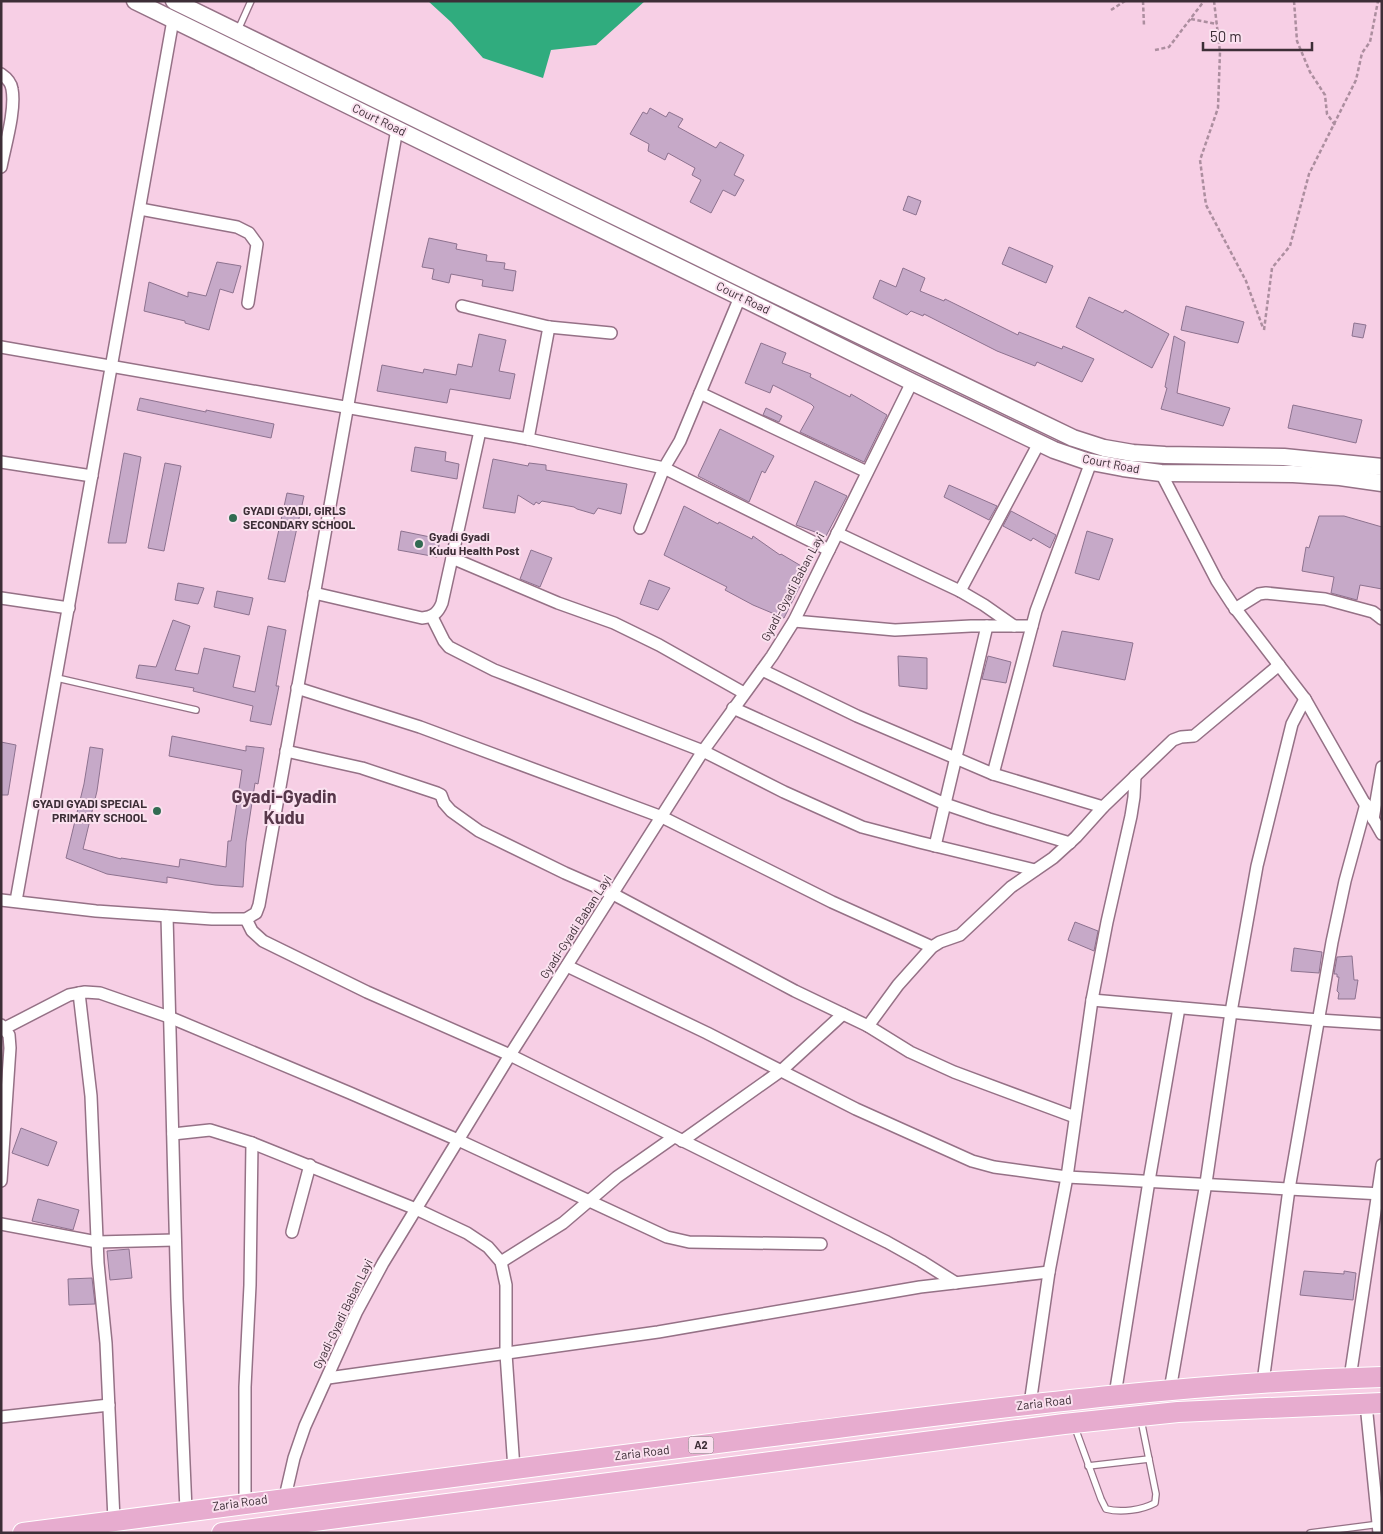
<svg xmlns="http://www.w3.org/2000/svg" width="1383" height="1534" font-family="Barlow,sans-serif">
	<rect width="100%" height="100%" fill="#f7cfe5"/>
	<!-- water -->
	<polygon fill="#30ac7e" points="428,1 645,1 596,45 551,50 543,78 483,58 451,22"/>
	<!-- building -->
	<g fill="#c6a9c8" stroke="#8d728f">
		<polygon points="650,108 666,117 669,112 683,119 678,127 716,148 720,142 744,155 734,175 744,180 735,196 723,190 711,213 690,202 701,180 692,175 695,168 668,153 665,160 648,151 649,144 630,134 643,112 647,114"/>
		<polygon points="908,196 921,201 916,215 903,210"/>
		<polygon points="429,238 457,244 456,249 487,255 486,261 505,263 504,269 516,271 513,291 482,286 483,280 451,274 449,283 432,279 434,269 422,267"/>
		<polygon points="1009,247 1053,266 1046,283 1002,264"/>
		<polygon points="217,262 241,266 233,293 220,289 209,330 185,323 185,321 144,311 149,282 188,297 188,292 206,296"/>
		<polygon points="903,268 925,278 920,291 944,301 945,299 1018,335 1019,332 1062,349 1063,346 1094,359 1082,382 1037,362 1035,366 997,351 924,314 923,316 911,311 907,315 873,298 880,280 896,287"/>
		<polygon points="1089,297 1123,313 1125,310 1169,334 1152,368 1076,327"/>
		<polygon points="1186,306 1244,322 1238,343 1181,330"/>
		<polygon points="1354,323 1366,325 1363,338 1352,336"/>
		<polygon points="479,334 506,340 499,371 515,374 510,399 450,389 447,403 377,391 382,365 423,373 424,369 456,375 458,364 472,367"/>
		<polygon points="1174,336 1185,342 1177,393 1230,408 1223,426 1161,409 1167,388 1165,387"/>
		<polygon points="761,343 786,353 782,363 811,374 810,377 850,397 851,394 887,415 864,462 800,432 814,407 811,404 773,385 770,393 745,383"/>
		<polygon points="140,398 206,412 206,410 274,424 271,438 137,410"/>
		<polygon points="1293,405 1362,420 1356,443 1288,428"/>
		<polygon points="766,408 782,416 779,422 763,415"/>
		<polygon points="720,429 774,456 765,473 762,471 749,502 698,476"/>
		<polygon points="415,447 446,452 445,461 459,464 457,479 411,471"/>
		<polygon points="124,453 141,457 126,543 108,543"/>
		<polygon points="493,459 528,466 529,463 546,465 546,470 627,484 621,514 598,508 594,514 577,509 574,507 542,501 539,504 536,502 534,505 518,495 515,513 483,508"/>
		<polygon points="165,463 181,466 164,551 148,548"/>
		<polygon points="815,481 847,496 826,536 796,525"/>
		<polygon points="949,485 997,506 989,520 944,497"/>
		<polygon points="287,493 304,496 285,582 268,579"/>
		<polygon points="684,506 718,524 719,522 752,539 753,536 780,555 781,554 808,570 784,618 753,605 725,590 727,587 664,555"/>
		<polygon points="1011,511 1056,535 1050,548 1033,538 1031,541 1003,526"/>
		<polygon points="1319,516 1344,516 1382,527 1382,589 1360,585 1357,600 1331,593 1334,577 1302,571 1306,547 1309,548"/>
		<polygon points="401,531 440,539 437,557 398,550"/>
		<polygon points="1087,531 1113,539 1099,580 1075,573"/>
		<polygon points="531,550 552,558 540,587 520,579"/>
		<polygon points="649,580 670,588 658,610 640,604"/>
		<polygon points="178,583 204,588 198,604 175,600"/>
		<polygon points="217,591 253,598 249,615 214,607"/>
		<polygon points="173,620 190,626 175,670 198,674 204,648 240,656 233,687 255,692 268,626 286,630 276,686 279,686 271,725 250,721 253,706 193,691 194,688 136,678 139,665 156,667"/>
		<polygon points="1062,631 1133,643 1125,680 1053,666"/>
		<polygon points="898,656 927,658 927,689 899,686"/>
		<polygon points="988,656 1011,662 1006,683 982,679"/>
		<polygon points="172,736 246,751 246,746 264,748 258,784 255,783 246,842 243,887 215,885 167,877 167,883 107,874 66,858 84,784 90,747 103,749 97,791 83,849 121,859 121,858 179,867 180,859 226,867 228,841 231,841 242,770 169,756"/>
		<polygon points="1,742 16,745 8,795 1,795"/>
		<polygon points="1075,922 1098,931 1094,951 1068,940"/>
		<polygon points="1294,948 1322,952 1319,973 1291,971"/>
		<polygon points="1352,956 1354,980 1358,980 1355,999 1338,999 1339,993 1337,991 1339,977 1337,977 1337,974 1334,974 1337,957"/>
		<polygon points="21,1128 57,1142 48,1166 12,1153"/>
		<polygon points="38,1199 79,1210 73,1230 32,1221"/>
		<polygon points="129,1249 132,1278 110,1280 107,1251"/>
		<polygon points="1304,1271 1344,1274 1344,1271 1356,1273 1353,1300 1300,1295"/>
		<polygon points="92,1278 95,1304 69,1305 68,1279"/>
	</g>
	<g fill="none" stroke-linecap="round" stroke-linejoin="round">
		<defs>
			<g id="service">
				<polyline points="238,30 251,1"/>
				<polyline points="57,678 196,710"/>
				<path d="M1074,1425L1101,1499L1106,1509C1121,1513 1142,1510 1155,1503L1156,1494L1141,1420"/>
				<polyline points="1088,1466 1149,1459"/>
				<polyline points="1310,1533 1380,1524"/>
			</g>
			<g id="minor">
				<path d="M1,74C7,78 11,82 12,89C16,110 5,146 1,167"/>
				<polyline points="140,209 237,227 249,233 257,244 248,303"/>
				<polyline points="462,306 549,327 611,333"/>
				<polyline points="1,347 528,439 664,468 680,441 740,297"/>
				<polyline points="700,393 867,472"/>
				<polyline points="528,439 549,327"/>
				<polyline points="1,462 92,476"/>
				<polyline points="1161,473 1217,581 1232,604 1305,699 1382,834"/>
				<polyline points="640,528 664,468 829,550"/>
				<polyline points="837,533 960,591 984,605 1014,626"/>
				<polyline points="452,558 558,603 614,623 659,645 744,693"/>
				<polyline points="960,591 1039,443"/>
				<path d="M314,593L422,618C433,617 438,613 442,603L480,431"/>
				<polyline points="1,598 69,608"/>
				<polyline points="1235,609 1259,594 1266,593 1325,599 1373,612 1382,619"/>
				<polyline points="432,617 444,641 449,647 494,670 703,751 784,792 862,827 919,842 1035,870"/>
				<polyline points="794,621 895,630 971,626 1032,626"/>
				<polyline points="762,670 857,716 993,774 1103,807"/>
				<polyline points="297,688 420,727 662,817 832,902 932,947"/>
				<polyline points="733,708 945,804 989,819 1070,843"/>
				<polyline points="286,751 362,768 437,793 441,795 444,803 451,811 479,831 565,873 613,894 795,991 868,1026 910,1052 954,1072 1075,1117"/>
				<polyline points="993,774 1036,611 1091,462"/>
				<polyline points="1373,819 1382,767"/>
				<polyline points="935,846 987,626"/>
				<polyline points="1,900 96,911 212,919 246,919 256,913 259,905 397,129"/>
				<polyline points="16,901 173,20"/>
				<polyline points="167,916 177,1299 186,1510"/>
				<polyline points="246,919 252,931 263,941 367,992 510,1055 887,1242 921,1261 956,1283"/>
				<polyline points="567,966 707,1033 856,1109 972,1161 994,1167 1067,1177 1382,1194"/>
				<polyline points="79,993 91,1096 98,1263 106,1343 114,1520"/>
				<polyline points="1092,1000 1319,1020 1382,1024"/>
				<polyline points="1,1025 9,1035 10,1048 1,1181"/>
				<polyline points="868,1026 898,985 932,947 940,942 960,935 1011,887 1053,858 1076,837 1103,807 1173,740 1181,737 1194,736 1279,665"/>
				<polyline points="5,1028 69,995 85,992 100,993 169,1017 350,1093 458,1140 667,1237 689,1242 821,1244"/>
				<polyline points="173,1134 210,1130 252,1143 416,1209 467,1233 488,1247 501,1262 506,1285 506,1354 514,1469"/>
				<polyline points="682,1141 782,1070 843,1014"/>
				<polyline points="1,1224 97,1242 175,1240"/>
				<polyline points="292,1232 310,1165"/>
				<polyline points="501,1262 563,1223 617,1177 674,1137"/>
				<polyline points="328,1378 658,1332 920,1287 1049,1272"/>
				<polyline points="1350,1378 1382,1165"/>
				<polyline points="1263,1382 1289,1189 1332,942 1345,881 1366,804"/>
				<polyline points="1170,1390 1206,1183 1231,1012 1257,866 1292,724 1305,699"/>
				<polyline points="1115,1395 1149,1181 1179,1008"/>
				<polyline points="1030,1404 1049,1272 1067,1177 1092,1000 1107,922 1131,816 1134,797 1135,776"/>
				<polyline points="1366,1404 1379,1533"/>
				<polyline points="1,1417 109,1405"/>
				<polyline points="285,1497 294,1458 305,1426 356,1313 383,1263 510,1055 703,751 772,656 794,621 912,382"/>
				<polyline points="245,1503 245,1387 250,1285 252,1143"/>
			</g>
			<g id="secondary">
				<polyline points="135,1 740,297 912,382 1054,450 1086,461 1123,468 1161,473 1293,474 1340,477 1382,483"/>
				<polyline points="174,1 751,283 1073,438 1104,448 1133,453 1165,455 1284,457 1382,467"/>
			</g>
			<g id="trunk">
				<path d="M23,1533C273,1499 523,1468 773,1436C975,1411 1178,1383 1382,1377"/>
				<polyline points="222,1533 1064,1424 1178,1412 1382,1403"/>
			</g>
		</defs>
		<!-- service casing -->
		<use href="#service" stroke="#957186" stroke-width="8"/>
		<!-- minor casing -->
		<use href="#minor" stroke="#957186" stroke-width="14"/>
		<!-- secondary casing -->
		<use href="#secondary" stroke="#957186" stroke-width="19"/>
		<!-- trunk casing -->
		<use href="#trunk" stroke="#fff" stroke-width="22"/>
		<!-- path -->
		<g stroke="#ac8e9f" stroke-width="2.5" stroke-dasharray="4 2.5" stroke-linecap="butt">
			<polyline points="1143,1 1144,26"/>
			<polyline points="1214,1 1220,52 1218,108 1200,160 1206,205 1246,281 1263,328"/>
			<polyline points="1294,1 1297,41 1310,72 1325,95 1327,114 1335,125"/>
			<polyline points="1111,10 1125,1"/>
			<polyline points="1191,19 1217,24"/>
			<polyline points="1155,50 1169,47 1204,1"/>
			<polyline points="1264,330 1272,268 1290,246 1309,174 1356,80 1362,53 1370,42 1378,1"/>
		</g>
		<!-- service -->
		<use href="#service" stroke="#fff" stroke-width="5.5"/>
		<!-- minor -->
		<use href="#minor" stroke="#fff" stroke-width="11"/>
		<!-- secondary -->
		<use href="#secondary" stroke="#fff" stroke-width="16"/>
		<!-- trunk -->
		<use href="#trunk" stroke="#e7accf" stroke-width="20"/>
	</g>
	<!-- markers -->
	<g fill="#326b52" stroke="#fae1ef" stroke-width="2">
		<circle cx="233" cy="518" r="5"/>
		<circle cx="419" cy="544" r="5"/>
		<circle cx="157" cy="811" r="5"/>
	</g>
	<g text-anchor="middle" stroke-width="4" stroke-linejoin="round" paint-order="stroke">
		<!-- shield labels -->
		<rect fill="#fae1ef" stroke="#76646e" stroke-width="1" x="688.5" y="1436.5" width="25" height="17" rx="4"/>
		<g font-size="11" font-weight="bold" fill="#3d2e37">
			<text x="701" y="1449">A2</text>
		</g>
		<!-- street labels -->
		<g font-size="12" fill="#3d2e37" stroke="#fae1ef">
			<text transform="translate(379 120) rotate(26)" y="4">Court Road</text>
			<text transform="translate(743 298) rotate(26)" y="4">Court Road</text>
			<text transform="translate(1111 464) rotate(11)" y="4">Court Road</text>
			<text transform="translate(793 587) rotate(-62)" y="4">Gyadi-Gyadi Baban Layi</text>
			<text transform="translate(576 927) rotate(-57)" y="4">Gyadi-Gyadi Baban Layi</text>
			<text transform="translate(343 1314) rotate(-64)" y="4">Gyadi-Gyadi Baban Layi</text>
			<text transform="translate(1044 1403) rotate(-7)" y="4">Zaria Road</text>
			<text transform="translate(642 1453) rotate(-7)" y="4">Zaria Road</text>
			<text transform="translate(240 1503) rotate(-8)" y="4">Zaria Road</text>
		</g>
		<!-- poi labels -->
		<g font-size="12" font-weight="bold" fill="#3d2e37" stroke="#fae1ef" text-anchor="start">
			<text x="243" y="515">GYADI GYADI, GIRLS<tspan x="243" dy="14">SECONDARY SCHOOL</tspan></text>
			<text x="429" y="541">Gyadi Gyadi<tspan x="429" dy="14">Kudu Health Post</tspan></text>
			<text x="147" y="808" text-anchor="end">GYADI GYADI SPECIAL<tspan x="147" dy="14">PRIMARY SCHOOL</tspan></text>
		</g>
		<!-- district labels -->
		<g font-size="18" font-weight="bold" fill="#57374a" stroke="#fae1ef">
			<text x="284" y="803">Gyadi-Gyadin<tspan x="284" dy="21">Kudu</tspan></text>
		</g>
	</g>
	<!-- border -->
	<rect width="1383" height="1534" fill="none" stroke="#3d2e37" stroke-width="5"/>
	<!-- scale -->
	<path d="M1203 42v8h109v-8" fill="none" stroke="#3d2e37" stroke-width="2.5"/>
	<text x="1210" y="42" font-size="15" fill="#3d2e37" stroke="#fae1ef" stroke-width="4" paint-order="stroke">50 m</text>
</svg>
